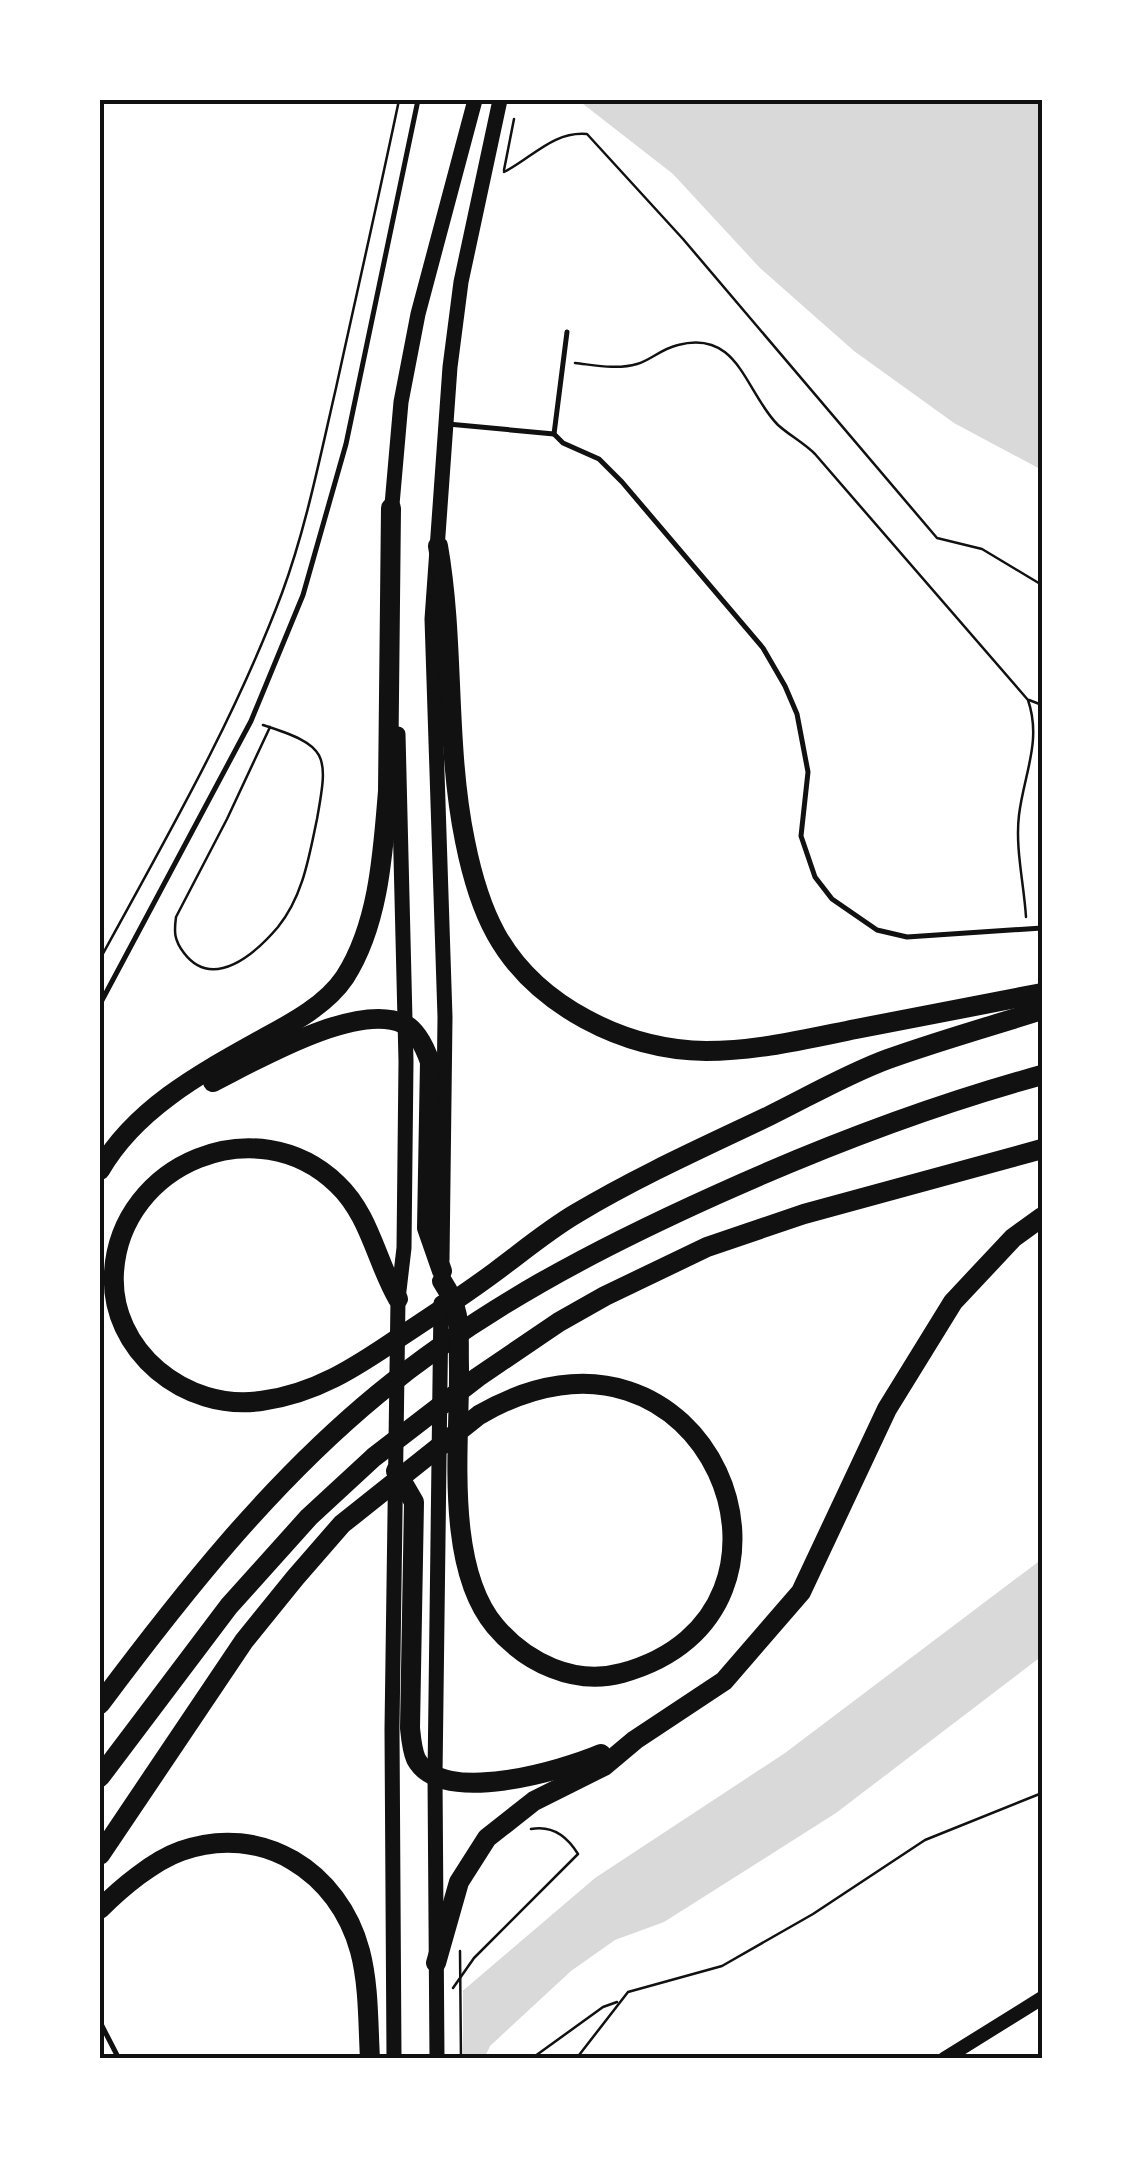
<svg xmlns="http://www.w3.org/2000/svg" width="1142" height="2159" font-family="'Public Sans',sans-serif">
	<rect width="100%" height="100%" fill="#fff"/>
	<!-- water -->
	<g fill="#d9d9d9">
		<polygon points="578,100 1042,100 1042,470 954,423 854,351 760,268 673,174"/>
		<polygon points="1042,1559 1042,1656 836,1813 664,1922 615,1940 571,1971 490,2046 484,2059 383,2059 595,1878 785,1753"/>
	</g>
	<!-- pier -->
	<polygon fill="#fff" points="463,1984 463,2059 378,2059 380,2055"/>
	<g fill="none" stroke-linecap="round" stroke-linejoin="round">
		<!-- path -->
		<g stroke="#111" stroke-width="2.5">
			<polyline points="504,170 514,119"/>
			<path d="M504,172C532,158 553,131 587,134L683,239L937,538L982,549L1042,585"/>
			<path d="M575,363C594,365 617,370 637,364C651,360 661,349 678,345C739,329 745,392 778,425C789,435 804,443 815,454L1028,700C1042,741 1024,774 1019,815C1015,848 1024,884 1026,917"/>
			<polyline points="1029,700 1042,705"/>
			<path d="M263,725C328,746 329,753 317,819C309,857 303,896 278,927C255,954 213,991 184,953C174,940 174,932 176,917L227,819L270,727"/>
			<path d="M100,959C165,840 234,721 282,593C306,528 320,457 336,388C357,292 379,196 399,100"/>
			<polyline points="460,1951 461,2059"/>
			<path d="M453,1988L474,1958L578,1854C567,1836 552,1825 531,1829"/>
			<polyline points="531,2059 603,2007 617,2002"/>
			<polyline points="576,2059 628,1992 722,1966 813,1914 925,1840 1042,1793"/>
		</g>
		<!-- service -->
		<g stroke="#111" stroke-width="5">
			<polyline points="448,424 554,434 567,332"/>
			<polyline points="554,434 563,443 599,459 622,482 763,648 785,686 797,714 808,772 801,836 815,877 832,899 877,930 907,937 1042,928"/>
			<polyline points="100,1004 251,721 303,595 346,444 418,100"/>
			<polyline points="100,2022 119,2059"/>
		</g>
		<!-- tertiary -->
		<polyline stroke="#111" stroke-width="14" points="944,2059 1042,1998"/>
		<!-- secondary -->
		<g stroke="#111" stroke-width="15">
			<polyline points="391,516 401,402 418,314 475,100"/>
			<polyline points="442,1260 445,1017 432,619 450,367 461,282 500,100"/>
			<polyline points="394,2059 392,1729 398,1299 404,1248 406,1061 398,734"/>
			<polyline points="437,2059 435,1776 441,1303"/>
		</g>
		<!-- motorway -->
		<g stroke="#111" stroke-width="20">
			<path d="M438,546C455,643 445,744 465,841C471,871 481,907 496,934C536,1006 625,1050 706,1051C757,1051 806,1039 856,1029C918,1017 980,1005 1042,993"/>
			<path d="M213,1082C255,1061 357,1001 404,1024C417,1030 425,1048 430,1062L427,1228L442,1271"/>
			<path d="M100,1170C136,1107 205,1071 266,1037C294,1022 327,1004 345,977C379,924 383,852 388,791L391,508"/>
			<path d="M398,1299C376,1261 370,1215 337,1184C257,1107 121,1163 114,1272C109,1351 186,1412 261,1401C315,1394 356,1367 400,1337C432,1316 464,1295 495,1272C522,1252 548,1230 577,1213C639,1176 704,1147 769,1116C808,1097 847,1074 888,1059C938,1041 991,1026 1042,1010"/>
			<path d="M396,1471L414,1502L410,1728C411,1738 412,1750 416,1759C442,1807 563,1770 601,1754"/>
			<path d="M100,1704C183,1593 270,1483 378,1394C481,1309 594,1250 716,1195C822,1147 929,1106 1042,1075"/>
			<polyline points="100,1777 229,1606 309,1517 374,1457 478,1377 559,1322 605,1296 707,1247 804,1214 1042,1149"/>
			<path d="M100,1855L244,1641L295,1578L342,1524L479,1415C707,1282 839,1614 622,1673C575,1686 526,1663 495,1626C444,1565 460,1443 459,1368C458,1330 463,1313 442,1281"/>
			<path d="M100,1909C121,1888 153,1861 181,1851C262,1822 339,1872 360,1951C369,1985 368,2024 370,2059"/>
			<polyline points="436,1963 459,1882 487,1838 534,1801 604,1766 635,1740 724,1681 801,1592 887,1409 953,1302 1013,1238 1042,1217"/>
		</g>
	</g>
	<!-- border -->
	<rect width="1142" height="2159" fill="none" stroke="#ffffff" stroke-width="205"/>
	<rect x="102" y="102" width="938" height="1954" fill="none" stroke="#111" stroke-width="4"/>
</svg>
